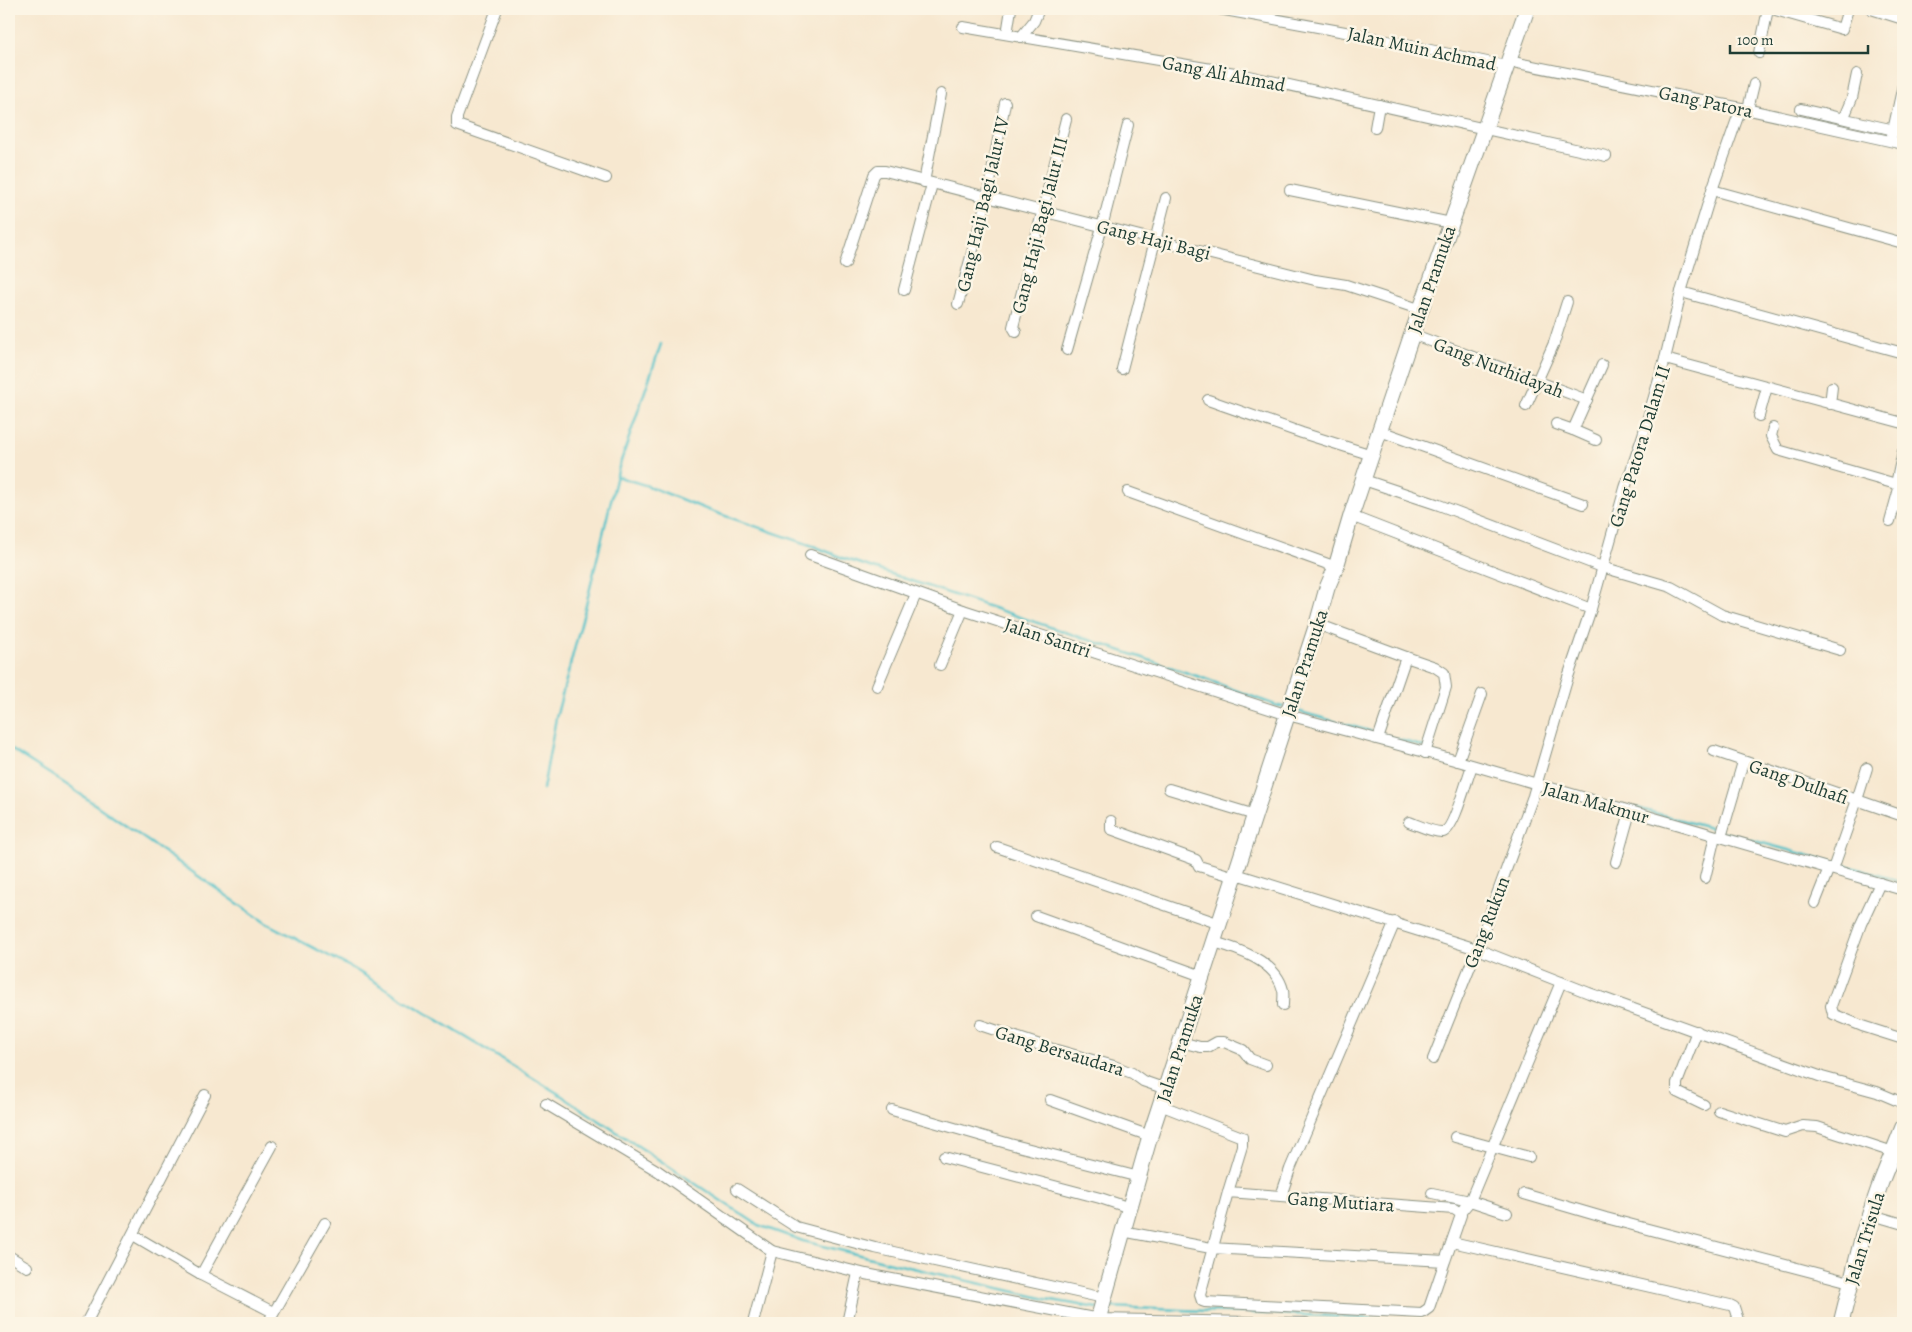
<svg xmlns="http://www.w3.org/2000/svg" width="1912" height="1332" font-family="Alegreya,serif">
	<rect width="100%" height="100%" fill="#fcf5e5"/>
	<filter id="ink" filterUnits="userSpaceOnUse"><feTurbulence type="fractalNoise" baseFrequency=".02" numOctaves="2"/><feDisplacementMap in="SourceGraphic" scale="10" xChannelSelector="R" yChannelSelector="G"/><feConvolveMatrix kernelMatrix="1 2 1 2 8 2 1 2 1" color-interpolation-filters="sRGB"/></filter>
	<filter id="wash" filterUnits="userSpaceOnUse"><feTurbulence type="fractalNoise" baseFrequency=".0096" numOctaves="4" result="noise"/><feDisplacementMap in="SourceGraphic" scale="20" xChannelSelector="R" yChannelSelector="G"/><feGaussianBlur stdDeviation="1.12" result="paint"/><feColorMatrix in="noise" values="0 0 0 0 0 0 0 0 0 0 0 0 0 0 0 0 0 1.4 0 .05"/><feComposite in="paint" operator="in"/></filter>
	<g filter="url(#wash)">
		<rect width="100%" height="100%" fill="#f7e8d0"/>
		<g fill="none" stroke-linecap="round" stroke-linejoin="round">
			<!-- stream -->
			<g stroke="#54c2c9" stroke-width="2.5">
				<polyline points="616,476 648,486 708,510 816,547 843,558 1200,677 1275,705 1283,707"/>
				<polyline points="1293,710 1377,733"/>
				<polyline points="1382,735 1425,747"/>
				<polyline points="9,748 67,785 266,923 354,969 559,1094 758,1225 803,1241 896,1264 1046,1299 1097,1308"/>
				<polyline points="543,789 556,718 586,605 619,467 661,344"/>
				<polyline points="1637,808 1721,831"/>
				<polyline points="1726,833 1832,862"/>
				<polyline points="1837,863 1903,882"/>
				<polyline points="1108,1307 1329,1316 1440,1323"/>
			</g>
		</g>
	</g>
	<g filter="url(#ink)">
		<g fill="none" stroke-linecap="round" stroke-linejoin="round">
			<defs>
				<g id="street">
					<polyline points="497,9 457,117 457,125 606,178"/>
					<polyline points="1219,9 1345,32 1506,66"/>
					<polyline points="1772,9 1842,29 1848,9"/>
					<polyline points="1871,9 1903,19"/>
					<polyline points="963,27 1235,73 1606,156"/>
					<polyline points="1007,34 1011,9"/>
					<polyline points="1021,37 1034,21 1039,9"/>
					<polyline points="1759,53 1768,9"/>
					<polyline points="1508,61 1741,108 1903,144"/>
					<polyline points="1748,109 1754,84"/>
					<path d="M1801,109C1835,117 1869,124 1903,132"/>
					<polyline points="1844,117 1852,98 1857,74"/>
					<polyline points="1375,128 1379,105"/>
					<polyline points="1892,135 1903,85"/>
					<polyline points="924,182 941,94"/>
					<polyline points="1290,190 1451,223"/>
					<polyline points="1712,190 1903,243"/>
					<polyline points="845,264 874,175 878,171 885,171 1179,246 1315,280 1346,285 1422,310"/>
					<polyline points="904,290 932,184"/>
					<polyline points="1681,292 1903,353"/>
					<polyline points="958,304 987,198 1005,103"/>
					<polyline points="1016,332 1013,327 1066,119"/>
					<polyline points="1412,334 1587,400"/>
					<polyline points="1067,350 1102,227 1128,125"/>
					<polyline points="1665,359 1903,423"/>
					<polyline points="1122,369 1166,198"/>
					<polyline points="1208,400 1302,433 1372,455"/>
					<polyline points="1830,404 1832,387"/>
					<polyline points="1526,406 1554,343 1567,302"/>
					<polyline points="1759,416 1767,387"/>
					<polyline points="1556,424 1573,430"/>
					<polyline points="1773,428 1771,436 1778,450 1903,486"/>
					<polyline points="1380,431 1583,504"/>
					<polyline points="1596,440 1573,430 1602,365"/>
					<polyline points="1364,480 1439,505 1602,567 1671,587 1722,615 1840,650"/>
					<polyline points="1896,484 1903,451"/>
					<polyline points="1128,492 1336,567"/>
					<polyline points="1351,516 1591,609"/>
					<polyline points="1890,521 1900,485"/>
					<polyline points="810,555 963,610 1288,715 1458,761 1903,890"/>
					<polyline points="1317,624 1406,657 1378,739"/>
					<polyline points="1406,657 1435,667 1444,673 1446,687 1425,753"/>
					<polyline points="940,665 963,610"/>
					<polyline points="877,686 916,594"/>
					<polyline points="1714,751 1857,800 1833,869"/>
					<polyline points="1458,761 1482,694"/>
					<polyline points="1867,768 1857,800 1903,816"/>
					<polyline points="1169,789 1255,815"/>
					<polyline points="1111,821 1111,829 1196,860 1199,866 1235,877"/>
					<path d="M1409,822C1418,825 1433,833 1443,832C1454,830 1467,778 1472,766"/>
					<polyline points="1721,837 1743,762"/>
					<polyline points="997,847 1220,924"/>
					<polyline points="1616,862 1630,812"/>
					<polyline points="1236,874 1477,949 1589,993 1822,1077 1877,1092 1903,1103"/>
					<polyline points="1705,878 1715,836"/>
					<polyline points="1880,883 1861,924 1831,1006 1833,1014 1862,1026 1903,1039"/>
					<polyline points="1815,903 1829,868"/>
					<polyline points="1036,916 1202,976"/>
					<path d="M1214,942C1238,949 1276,961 1283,990C1284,994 1283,1000 1283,1005"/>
					<polyline points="980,1025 1046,1047 1114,1066 1132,1073 1143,1081 1166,1089"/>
					<polyline points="1697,1031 1677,1083 1677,1092 1704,1105"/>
					<polyline points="1181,1042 1200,1047 1208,1047 1217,1042 1224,1042 1243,1050 1250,1059 1266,1065"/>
					<polyline points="1433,1059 1477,949 1533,796 1567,680 1591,609 1625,488 1643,435 1665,359 1681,292 1712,190 1741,108"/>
					<polyline points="1050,1100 1150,1136"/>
					<polyline points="546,1104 658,1171 772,1251 866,1274 1099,1319 1306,1323"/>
					<polyline points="1160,1105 1242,1137 1242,1146 1228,1192"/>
					<polyline points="892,1110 1010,1144 1139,1177"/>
					<polyline points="1719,1111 1785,1132 1803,1126 1817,1127 1893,1152"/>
					<polyline points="1455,1137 1529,1157"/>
					<polyline points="944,1157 1100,1198 1130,1208"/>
					<polyline points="737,1189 796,1227 875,1248 1104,1298"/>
					<polyline points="1432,1193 1470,1201 1507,1213"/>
					<polyline points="1524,1194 1606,1218 1850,1282"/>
					<polyline points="1281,1196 1290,1169 1395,922"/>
					<polyline points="1460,1213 1470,1201 1561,982"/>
					<polyline points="1869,1214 1903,1224"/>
					<polyline points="1122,1231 1211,1248 1445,1261 1429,1308 1422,1313 1205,1302 1202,1301 1200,1295 1228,1192 1454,1209 1460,1213 1461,1215 1445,1261"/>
					<polyline points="133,1235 201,1275 273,1312"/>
					<polyline points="1452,1242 1730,1305 1734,1307 1739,1323"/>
					<polyline points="9,1256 27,1267"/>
					<polyline points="201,1275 272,1146"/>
					<polyline points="86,1323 205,1095"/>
					<polyline points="268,1323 325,1223"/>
					<polyline points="753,1323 772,1251"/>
					<polyline points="847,1323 858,1273"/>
				</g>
				<g id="secondary">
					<polyline points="1097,1323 1150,1136 1317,624 1327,588 1336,567 1351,516 1412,334 1527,9"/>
					<polyline points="1841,1323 1864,1231 1881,1182 1903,1127"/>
				</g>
			</defs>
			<!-- street casing -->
			<use href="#street" stroke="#8b9282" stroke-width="12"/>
			<!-- secondary casing -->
			<use href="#secondary" stroke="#8b9282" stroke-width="17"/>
			<!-- street -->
			<use href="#street" stroke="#fff" stroke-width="10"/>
			<!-- secondary -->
			<use href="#secondary" stroke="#fff" stroke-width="15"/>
		</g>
	</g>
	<g text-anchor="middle" stroke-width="5" stroke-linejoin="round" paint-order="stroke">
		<!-- street labels -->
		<g font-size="19" fill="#1f3d34" stroke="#fcf5e5">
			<text transform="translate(1422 48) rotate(12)" y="7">Jalan Muin Achmad</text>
			<text transform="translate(1224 73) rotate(11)" y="7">Gang Ali Ahmad</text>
			<text transform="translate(1706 101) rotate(12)" y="7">Gang Patora</text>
			<text transform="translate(982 204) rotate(-77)" y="7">Gang Haji Bagi Jalur IV</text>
			<text transform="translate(1039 225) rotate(-76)" y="7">Gang Haji Bagi Jalur III</text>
			<text transform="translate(1154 239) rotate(14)" y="7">Gang Haji Bagi</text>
			<text transform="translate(1431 279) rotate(-71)" y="7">Jalan Pramuka</text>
			<text transform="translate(1499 367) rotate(21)" y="7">Gang Nurhidayah</text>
			<text transform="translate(1639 446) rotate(-73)" y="7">Gang Patora Dalam II</text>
			<text transform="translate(1048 637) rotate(18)" y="7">Jalan Santri</text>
			<text transform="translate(1304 663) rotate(-72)" y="7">Jalan Pramuka</text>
			<text transform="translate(1799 781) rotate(19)" y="7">Gang Dulhafi</text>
			<text transform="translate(1596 802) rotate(16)" y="7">Jalan Makmur</text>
			<text transform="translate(1486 922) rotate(-69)" y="7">Gang Rukun</text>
			<text transform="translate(1179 1048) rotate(-72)" y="7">Jalan Pramuka</text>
			<text transform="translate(1060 1050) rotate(17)" y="7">Gang Bersaudara</text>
			<text transform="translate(1341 1201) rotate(4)" y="7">Gang Mutiara</text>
			<text transform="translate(1864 1238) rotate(-73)" y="7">Jalan Trisula</text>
		</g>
	</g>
	<!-- margin -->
	<rect width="1912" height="1332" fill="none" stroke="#fcf5e5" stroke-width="30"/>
	<!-- scale -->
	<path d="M1730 45v8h138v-8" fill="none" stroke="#1f3d34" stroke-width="2.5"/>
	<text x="1737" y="45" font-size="15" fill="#1f3d34" stroke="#fcf5e5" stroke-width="4" paint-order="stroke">100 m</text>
</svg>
